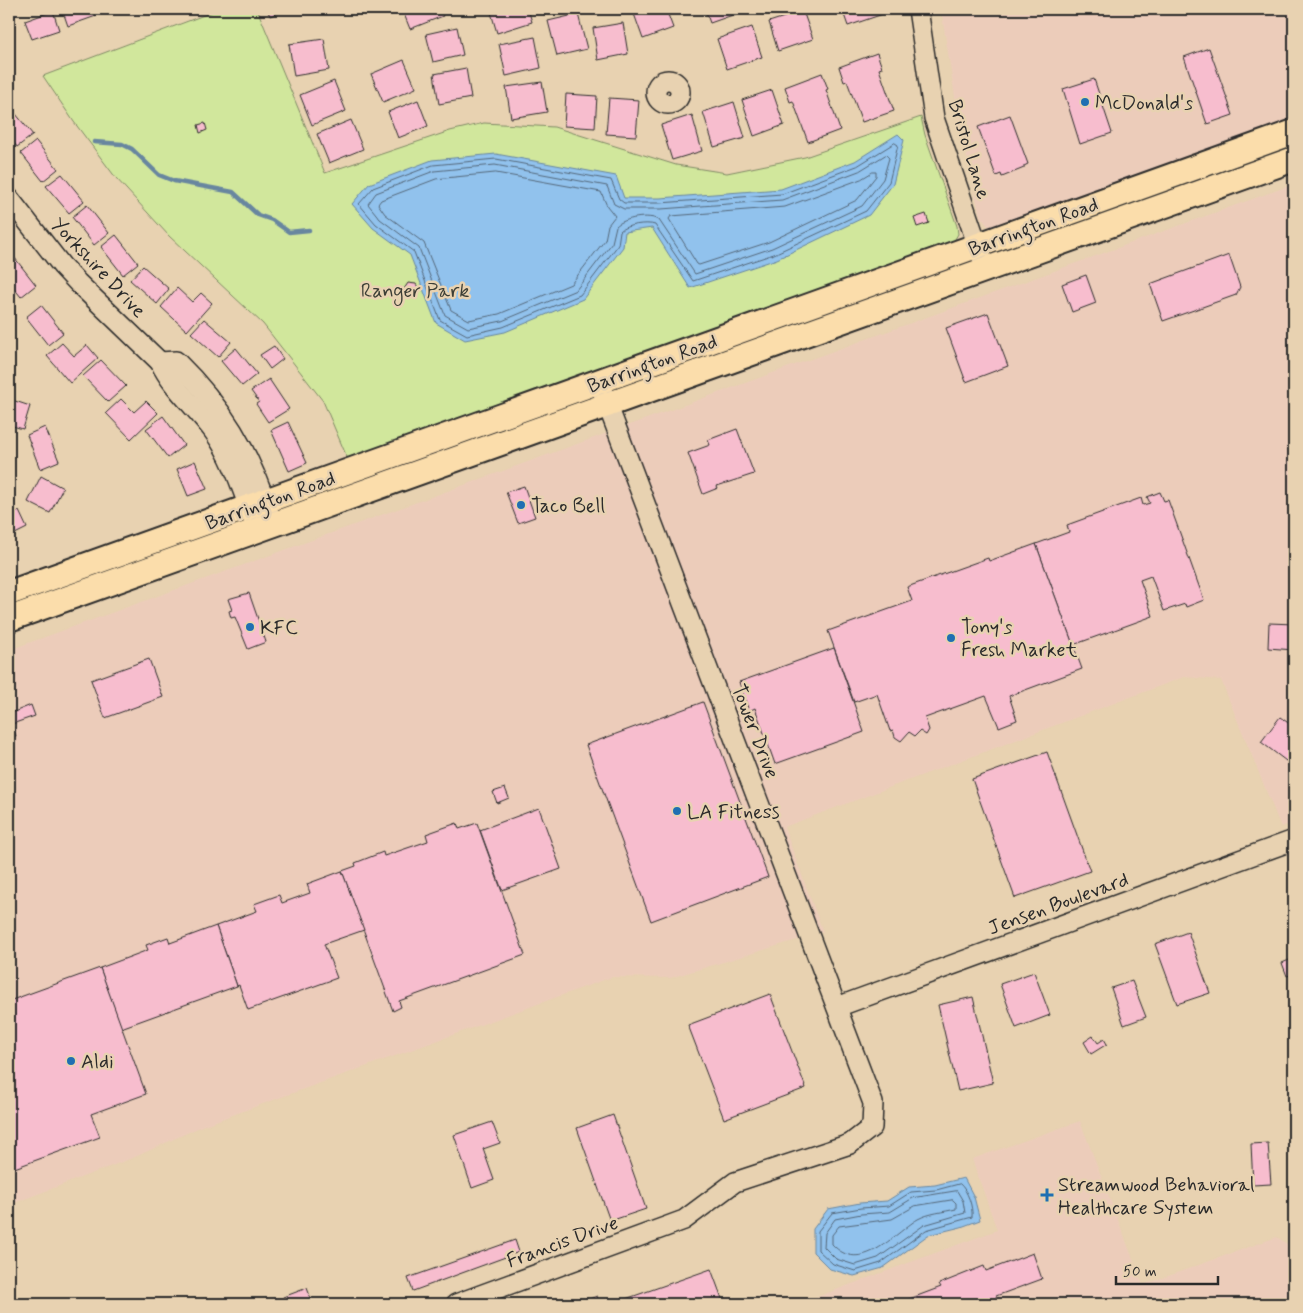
<svg xmlns="http://www.w3.org/2000/svg" width="1303" height="1313" font-family="Mynerve,sans-serif">
	<rect width="100%" height="100%" fill="#e8d2b1"/>
	<filter id="ink" filterUnits="userSpaceOnUse"><feTurbulence type="fractalNoise" baseFrequency=".02" numOctaves="2"/><feDisplacementMap in="SourceGraphic" scale="10" xChannelSelector="R" yChannelSelector="G"/><feConvolveMatrix kernelMatrix="1 2 1 2 8 2 1 2 1" color-interpolation-filters="sRGB"/></filter>
	<g filter="url(#ink)">
		<!-- built -->
		<g fill="#ecccba">
			<polygon points="941,9 1294,9 1294,123 994,228 988,226 980,216 959,122"/>
			<polygon points="1294,184 1294,822 1281,827 1221,680 1184,677 784,827 823,932 670,978 612,977 202,1126 135,1157 9,1205 9,650"/>
			<polygon points="1080,1121 1143,1285 1277,1237 1287,1244 1294,1264 1294,1304 798,1304 997,1230 972,1159"/>
		</g>
		<!-- green -->
		<g fill="#d1e79c" stroke="#7e8964">
			<polygon points="211,9 257,9 325,173 450,131 484,123 554,127 676,165 727,173 805,157 921,117 925,135 957,226 958,234 952,244 349,462 323,401 263,324 169,236 116,178 74,122 43,76 212,12"/>
			<polygon points="542,9 595,9 547,14"/>
		</g>
		<!-- water -->
		<g fill="#91c2ed" stroke="#68869f">
			<polygon points="898,134 904,140 893,184 869,215 777,259 690,288 652,228 625,232 623,247 583,299 505,332 465,340 436,323 410,255 373,228 352,204 369,184 432,160 496,154 616,176 624,198 660,198 781,189 855,161"/>
			<polygon points="964,1178 974,1197 980,1220 961,1227 928,1235 883,1268 854,1276 830,1269 813,1252 813,1229 828,1209 860,1203 887,1201 909,1187 935,1185"/>
		</g>
		<g fill="none" stroke-linecap="round" stroke-linejoin="round">
			<!-- shore -->
			<g stroke="#546779" stroke-width="1">
				<path d="M895,143L898,145L889,182L866,211L774,254L693,281L655,225C647,222 625,225 620,231L618,245L580,295L503,327L467,335L440,320L414,252L376,224L359,204L373,188L433,165L496,159L611,180L619,199L624,203H660L782,194L857,166Z"/>
				<path d="M886,155L889,158L883,179L862,206L772,248L695,274L659,220C649,214 624,218 616,226L612,243L576,290L502,321L468,328L445,315L419,248L380,219L368,204L376,193L434,171L495,165L607,186L614,204L624,209H661L782,200L859,171Z"/>
				<polygon points="873,172 876,172 876,176 857,200 769,242 699,265 697,264 669,219 671,216 785,207 861,179"/>
				<polygon points="496,173 601,192 607,206 615,216 608,225 605,240 571,284 499,314 469,320 451,310 424,243 385,214 378,204 381,200 436,179"/>
				<path d="M960,1184C968,1191 973,1207 972,1217L926,1230L881,1263L855,1271L833,1264L818,1250V1231L832,1213L861,1208L889,1206L911,1192L936,1190Z"/>
				<polygon points="957,1191 963,1201 965,1213 924,1225 878,1258 855,1265 836,1259 824,1247 825,1233 835,1219 861,1214 890,1212 913,1198"/>
				<path d="M953,1200L956,1203V1209C944,1212 929,1213 918,1219C893,1234 861,1276 832,1244V1235L839,1226L892,1219L915,1206Z"/>
			</g>
			<!-- stream -->
			<polyline stroke="#68869f" stroke-width="4.5" points="94,142 122,144 132,149 159,175 174,181 233,192 258,215 272,220 289,232 309,230"/>
		</g>
		<!-- building -->
		<g fill="#f7bdce" stroke="#2b2b2b">
			<polygon points="62,9 93,9 96,16 68,26"/>
			<polygon points="267,9 288,9 270,16"/>
			<polygon points="402,9 440,9 443,16 410,29"/>
			<polygon points="490,9 528,9 532,22 497,33"/>
			<polygon points="640,9 666,9 673,28 643,39 633,11"/>
			<polygon points="705,9 744,9 744,11 710,23"/>
			<polygon points="842,9 881,9 883,14 848,26"/>
			<polygon points="53,11 59,30 32,39 25,21"/>
			<polygon points="803,11 813,39 778,51 769,22"/>
			<polygon points="578,14 587,49 557,56 548,21"/>
			<polygon points="623,23 628,54 598,60 593,28"/>
			<polygon points="457,27 463,55 433,62 426,34"/>
			<polygon points="752,27 762,57 727,69 717,39"/>
			<polygon points="535,37 541,68 506,76 499,44"/>
			<polygon points="324,39 329,70 294,76 289,44"/>
			<polygon points="1209,48 1233,115 1207,124 1184,57"/>
			<polygon points="877,53 882,68 879,69 894,111 862,122 847,81 844,82 839,67"/>
			<polygon points="404,60 416,88 383,102 371,74"/>
			<polygon points="466,68 471,98 439,104 434,74"/>
			<polygon points="822,73 828,89 826,90 840,130 808,142 793,101 790,102 785,87"/>
			<polygon points="1094,79 1112,133 1080,144 1063,89"/>
			<polygon points="334,81 346,111 312,125 300,95"/>
			<polygon points="542,82 547,112 511,118 506,87"/>
			<polygon points="772,90 784,125 754,136 742,100"/>
			<polygon points="566,94 597,96 595,128 564,126"/>
			<polygon points="609,98 639,100 636,136 606,134"/>
			<polygon points="418,100 428,126 398,138 388,112"/>
			<polygon points="734,102 745,138 714,147 703,112"/>
			<polygon points="11,108 33,135 17,147 9,136 9,109"/>
			<polygon points="692,115 702,151 672,160 661,125"/>
			<polygon points="1010,115 1028,164 1024,166 1024,168 1002,177 1001,174 996,176 978,127"/>
			<polygon points="351,120 363,149 329,163 317,134"/>
			<polygon points="205,123 207,130 200,133 198,125"/>
			<polygon points="36,141 58,169 43,181 21,153"/>
			<polygon points="62,174 84,201 69,213 46,186"/>
			<polygon points="87,205 109,233 94,245 72,217"/>
			<polygon points="926,214 929,223 917,227 914,218"/>
			<polygon points="116,235 138,263 123,275 101,247"/>
			<polygon points="1229,255 1240,287 1236,295 1163,321 1150,284"/>
			<polygon points="14,257 36,285 21,297 9,282 9,261"/>
			<polygon points="143,266 169,289 157,304 130,280"/>
			<polygon points="1086,275 1096,303 1072,312 1062,284"/>
			<polygon points="408,283 416,284 419,289 416,297 407,295 404,289"/>
			<polygon points="177,288 192,302 201,293 212,303 187,331 161,307"/>
			<polygon points="41,305 63,333 48,345 26,317"/>
			<polygon points="988,313 1008,366 966,382 946,328"/>
			<polygon points="204,319 231,342 218,357 191,333"/>
			<polygon points="1293,319 1294,319 1294,332 1291,331"/>
			<polygon points="62,343 74,356 87,345 98,358 70,383 47,356"/>
			<polygon points="274,346 283,359 270,369 260,355"/>
			<polygon points="236,348 257,374 242,386 221,361"/>
			<polygon points="101,360 126,386 108,402 83,376"/>
			<polygon points="269,379 289,409 268,422 256,404 259,402 251,391"/>
			<polygon points="9,399 30,406 23,429 9,425"/>
			<polygon points="121,399 134,412 146,401 158,413 131,439 106,413"/>
			<polygon points="163,416 184,445 168,458 146,429"/>
			<polygon points="288,422 307,463 289,471 271,430"/>
			<polygon points="45,427 59,461 40,469 27,435"/>
			<polygon points="737,429 754,474 717,486 718,488 703,494 688,453 710,445 708,440"/>
			<polygon points="195,461 207,489 188,496 177,469"/>
			<polygon points="41,476 63,488 50,513 28,502"/>
			<polygon points="524,486 535,517 518,523 506,492"/>
			<polygon points="1160,492 1164,501 1168,500 1204,600 1186,607 1185,604 1164,611 1151,576 1140,580 1153,616 1073,645 1036,544 1069,532 1067,525 1141,498 1143,505 1150,503 1147,497"/>
			<polygon points="19,511 27,528 9,537 9,516"/>
			<polygon points="1036,544 1082,669 1009,696 1017,720 999,727 986,696 925,718 929,730 926,735 920,731 915,736 909,732 901,741 895,737 893,730 890,731 877,694 854,702 828,631 912,601 907,587 988,558 989,561"/>
			<polygon points="249,593 266,642 248,649 235,617 231,618 229,611 232,610 228,599"/>
			<polygon points="1269,623 1294,624 1294,650 1268,648"/>
			<polygon points="834,648 864,732 775,764 755,708 749,711 739,682"/>
			<polygon points="149,659 163,697 105,718 91,680"/>
			<polygon points="703,702 768,877 651,921 586,745"/>
			<polygon points="31,705 35,716 12,724 16,736 9,737 9,714"/>
			<polygon points="1280,717 1294,727 1294,767 1261,742"/>
			<polygon points="1047,752 1090,871 1015,898 972,779"/>
			<polygon points="505,788 509,798 497,803 493,792"/>
			<polygon points="539,808 561,869 502,890 480,830"/>
			<polygon points="457,823 459,829 477,823 525,955 399,1001 401,1007 393,1011 342,871 356,866 355,863 383,852 384,856 428,841 426,834"/>
			<polygon points="342,871 364,930 324,944 337,978 248,1010 239,985 237,986 216,926 257,911 254,904 279,895 282,903 310,893 307,884"/>
			<polygon points="1294,885 1294,899 1290,887"/>
			<polygon points="216,926 237,986 121,1028 100,968 148,950 146,945 168,937 170,943"/>
			<polygon points="1188,932 1210,993 1177,1004 1155,944"/>
			<polygon points="1294,958 1294,974 1287,976 1282,963"/>
			<polygon points="100,968 146,1094 91,1114 100,1137 9,1170 9,1001"/>
			<polygon points="1034,972 1050,1015 1016,1028 1000,984"/>
			<polygon points="1132,981 1146,1017 1124,1025 1111,988"/>
			<polygon points="770,994 806,1088 724,1119 688,1025"/>
			<polygon points="973,997 993,1083 958,1091 938,1005"/>
			<polygon points="1093,1036 1098,1043 1104,1039 1107,1044 1091,1054 1084,1042"/>
			<polygon points="613,1115 646,1209 610,1221 577,1128"/>
			<polygon points="492,1122 500,1143 483,1149 494,1180 472,1188 454,1135"/>
			<polygon points="1268,1143 1271,1184 1253,1185 1251,1144"/>
			<polygon points="515,1240 519,1252 413,1291 408,1278"/>
			<polygon points="1033,1253 1042,1279 996,1296 999,1304 896,1304 941,1287 939,1284 984,1266 986,1271"/>
			<polygon points="711,1269 724,1304 617,1304 617,1302"/>
			<polygon points="307,1288 313,1304 286,1304 283,1297"/>
			<polygon points="597,1296 600,1304 577,1304"/>
		</g>
		<g fill="none" stroke-linecap="round" stroke-linejoin="round">
			<defs>
				<g id="minor">
					<polyline points="918,9 934,118 986,270"/>
					<circle cx="668" cy="92" r="12"/>
					<path d="M9,198L62,266L78,283L160,362C172,388 197,408 214,432C233,458 242,489 253,519"/>
					<path d="M160,362L176,361C222,406 250,452 269,513"/>
					<polyline points="837,1007 1294,840"/>
					<polyline points="456,1304 684,1220 735,1182 850,1144 872,1127 873,1103 603,393"/>
				</g>
				<g id="major">
					<polyline points="9,593 1294,132"/>
					<polyline points="9,619 1294,159"/>
				</g>
			</defs>
			<!-- minor casing -->
			<use href="#minor" stroke="#2b2b2b" stroke-width="22"/>
			<!-- major casing -->
			<use href="#major" stroke="#2b2b2b" stroke-width="28"/>
			<!-- minor -->
			<use href="#minor" stroke="#e8d2b1" stroke-width="19"/>
			<!-- major -->
			<use href="#major" stroke="#fbddab" stroke-width="24"/>
		</g>
	</g>
	<!-- markers -->
	<g fill="#1f6fb2" stroke="#e8d2b1" stroke-width="2">
		<circle cx="1085" cy="102" r="5"/>
		<circle cx="521" cy="505" r="5"/>
		<circle cx="250" cy="627" r="5"/>
		<circle cx="951" cy="638" r="5"/>
		<circle cx="677" cy="811" r="5"/>
		<circle cx="71" cy="1061" r="5"/>
		<path d="M1044.5 1187.5h5v5h5v5h-5v5h-5v-5h-5v-5h5z"/>
	</g>
	<g text-anchor="middle" stroke-width="5" stroke-linejoin="round" paint-order="stroke">
		<!-- poi labels -->
		<g font-size="20" fill="#2b2b2b" stroke="#e8d2b1" text-anchor="start">
			<text x="1095" y="109">McDonald's</text>
			<text x="531" y="512">Taco Bell</text>
			<text x="961" y="633">Tony's<tspan x="961" dy="23">Fresh Market</tspan></text>
			<text x="260" y="634">KFC</text>
			<text x="687" y="818">LA Fitness</text>
			<text x="81" y="1068">Aldi</text>
			<text x="1058" y="1191">Streamwood Behavioral<tspan x="1058" dy="23">Healthcare System</tspan></text>
		</g>
		<!-- street labels -->
		<g font-size="20" fill="#2b2b2b" stroke="#e8d2b1">
			<text transform="translate(970 149) rotate(73)" y="7">Bristol Lane</text>
			<text transform="translate(1033 226) rotate(-20)" y="7">Barrington Road</text>
			<text transform="translate(99 267) rotate(47)" y="7">Yorkshire Drive</text>
			<text transform="translate(652 363) rotate(-20)" y="7">Barrington Road</text>
			<text transform="translate(270 500) rotate(-20)" y="7">Barrington Road</text>
			<text transform="translate(756 731) rotate(69)" y="7">Tower Drive</text>
			<text transform="translate(1058 903) rotate(-20)" y="7">Jensen Boulevard</text>
			<text transform="translate(562 1241) rotate(-20)" y="7">Francis Drive</text>
		</g>
		<!-- park labels -->
		<g font-size="20" fill="#3c3e36" stroke="#e8d2b1">
			<text x="415" y="297">Ranger Park</text>
		</g>
	</g>
	<!-- margin -->
	<rect width="1303" height="1313" fill="none" stroke="#e8d2b1" stroke-width="30"/>
	<rect x="15" y="15" width="1273" height="1283" fill="none" stroke="#2b2b2b" stroke-width="2" filter="url(#ink)"/>
	<!-- scale -->
	<path d="M1116 1276v8h102v-8" fill="none" stroke="#2b2b2b" stroke-width="2.5"/>
	<text x="1123" y="1276" font-size="15" fill="#2b2b2b" stroke="#e8d2b1" stroke-width="4" paint-order="stroke">50 m</text>
</svg>
